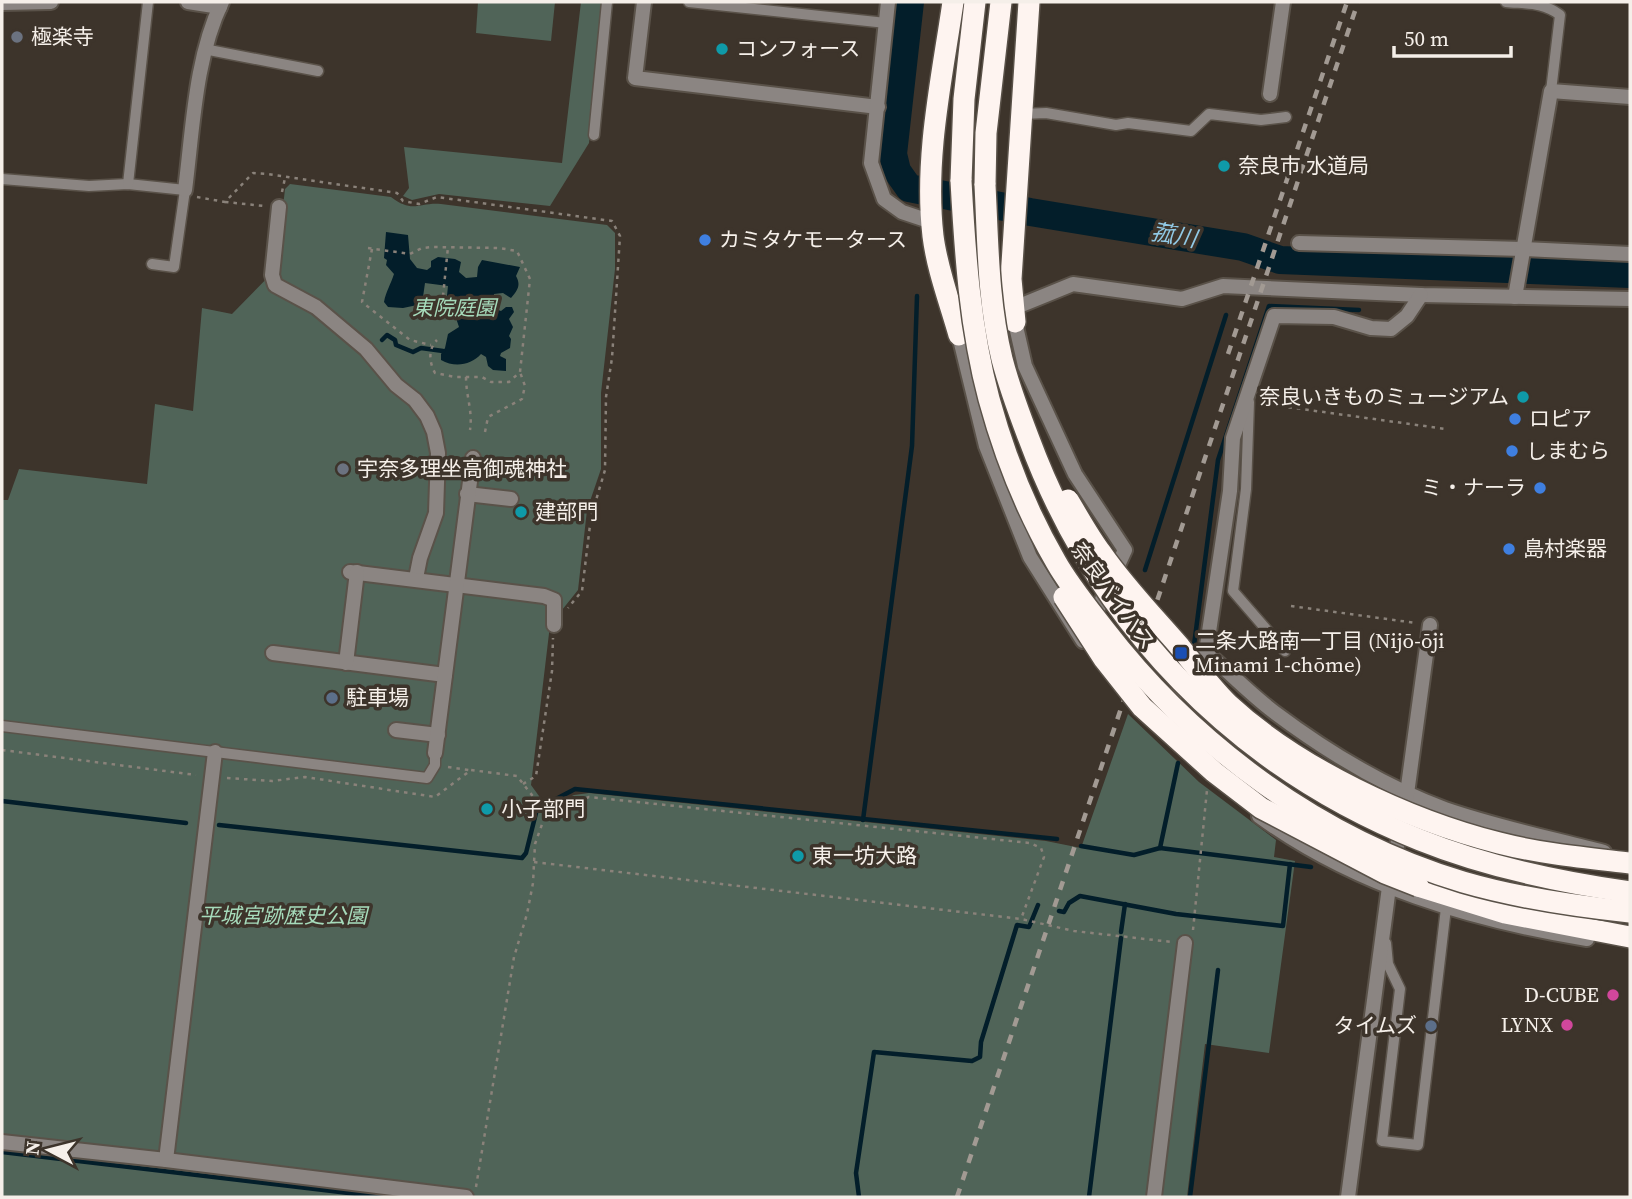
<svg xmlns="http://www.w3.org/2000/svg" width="1632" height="1199" font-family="'Source Serif 4','Noto Sans JP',serif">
	<rect width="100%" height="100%" fill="#3d342b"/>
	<!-- green -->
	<g fill="#506458">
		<polygon points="478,2 555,2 551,41 476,33"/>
		<polygon points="581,2 603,2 589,143 550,206 439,194 412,200 403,196 409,188 404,147 562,163"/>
		<path d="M290,184L391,197C413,214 419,202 441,204L607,225L615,233V269L601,393V469L587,510L578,590L550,625L531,785L547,807L574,795L589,793L1046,841L1081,848L1128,714L1199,782L1276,840L1274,857L1295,861L1269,1053L1205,1044L1187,1197H2V500H8L19,469L147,484L155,404L193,411L202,308L232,314L276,269L285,189Z"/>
	</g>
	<!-- water -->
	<path fill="#031e2a" d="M386,232L408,235L410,259L417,268L427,270L431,267V261L438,257L455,259L461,262L459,272L466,278L477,277L478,267L482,260L520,267L516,276C521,285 518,290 511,298L503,293L494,294L493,308L501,311L506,307H512L514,312L509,319L513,327L509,336L511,339L510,348L501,353L500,356L506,359V371L493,370L488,366L486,357L481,354C471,365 455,368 441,360V354L445,348L448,334L459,327L456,318L461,317L465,309L463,304L458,305L460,309L455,314L451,313L446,305L448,286L425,283L422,304L403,308L388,307L384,302C386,291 391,284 394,274L386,265L387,260L384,258Z"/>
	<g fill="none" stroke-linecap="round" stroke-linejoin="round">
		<!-- stream -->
		<g stroke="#031e2a" stroke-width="4.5">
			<polyline points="382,340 387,335 395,340 396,345 413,352 421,348 443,351"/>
			<polyline points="1145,570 1226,315"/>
			<polyline points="1193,653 1218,460 1269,306 1359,310"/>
			<polyline points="2,801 186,823"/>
			<polyline points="863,820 912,446 917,296"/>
			<polyline points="219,825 522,858 526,853 537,809 575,789 1057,839"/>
			<polyline points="1081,846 1134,855 1160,848 1311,867"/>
			<polyline points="1160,848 1178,763"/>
			<polyline points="1059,911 1064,912 1069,903 1080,896 1176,914 1283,926 1290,864"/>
			<polyline points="1121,932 1125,904"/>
			<polyline points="2,1152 382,1197"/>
			<polyline points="859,1197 856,1173 874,1052 972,1061 980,1057 981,1042 1017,925 1029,927 1038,905"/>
			<polyline points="1089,1197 1121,938"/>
			<polyline points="1190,1197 1218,970"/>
		</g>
		<!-- river -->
		<polyline stroke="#031e2a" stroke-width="28" points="910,2 893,154 897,171 909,188 1030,212 1243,247 1280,260 1630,274"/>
		<defs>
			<g id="lane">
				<polyline points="689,2 886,23"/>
				<path d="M1506,2C1526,4 1543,2 1560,15L1551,91"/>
				<polyline points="204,49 318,71"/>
				<polyline points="1022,114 1046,113 1116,125 1128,123 1191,131 1209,114 1261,120 1286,117"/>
				<polyline points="594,135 607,2"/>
				<polyline points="2,179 89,186 128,184 185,190 174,267 152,264"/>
				<polyline points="128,184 148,2"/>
				<polyline points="1249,402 1246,489 1233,591 1285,651"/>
				<polyline points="2,726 427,778 435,765 435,753"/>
				<polyline points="1386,943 1388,964 1400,989 1382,1141 1418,1145 1446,908"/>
			</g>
			<g id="street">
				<polyline points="188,2 220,7"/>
				<polyline points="644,2 635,78 878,107"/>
				<polyline points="888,2 871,163 884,199 902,212 932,222"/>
				<polyline points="2,3 51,2"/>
				<polyline points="1270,94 1283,2"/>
				<path d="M185,190C193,128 195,58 222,2"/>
				<polyline points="279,207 272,275 275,285 316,307 366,349 396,385 415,400 427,416 434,432 438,453 436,513 420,558 416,578"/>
				<polyline points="1299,243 1523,249 1630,254"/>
				<polyline points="1515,297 1551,91 1630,97"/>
				<polyline points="1014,308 1073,284 1182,299 1223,286 1421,295 1630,299"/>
				<polygon points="1015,322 1025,366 1075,474 1125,550 1083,641 1030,557 986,446 959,335"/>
				<polyline points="467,494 511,499"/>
				<polyline points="350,572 544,596 554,600 554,625"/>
				<polyline points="1206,652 1230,491 1233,438 1274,316 1334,317 1371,328 1391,329 1407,316 1421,295"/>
				<polyline points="273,653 445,675"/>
				<polyline points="346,663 357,572"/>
				<path d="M1165,708L1206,652C1229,672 1250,694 1274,712C1326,751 1383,786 1445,809C1497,827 1550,838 1604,852"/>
				<polyline points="396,730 438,735"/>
				<polyline points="435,753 473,458"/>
				<polyline points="1406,801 1430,625"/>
				<path d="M1259,816C1355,886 1471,920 1587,939"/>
				<polyline points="2,1142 166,1160 466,1197"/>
				<polyline points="166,1160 215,752"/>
				<polyline points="1154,1197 1185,943"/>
				<polyline points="1348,1197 1389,887 1401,825"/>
			</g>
			<g id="highway">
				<path d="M953,2C942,78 924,158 933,236C937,269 950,303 959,335"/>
				<polyline points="961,181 964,99 975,2"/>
				<polyline points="985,185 986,133 1001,2"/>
				<polyline points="1015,322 1011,279 1029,2"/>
				<polyline points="1418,886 1505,913 1630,937"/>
			</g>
		</defs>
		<!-- lane casing -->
		<use href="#lane" stroke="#5a5249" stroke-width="13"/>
		<!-- street casing -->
		<use href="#street" stroke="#5a5249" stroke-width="18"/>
		<!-- highway casing -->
		<use href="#highway" stroke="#5a5249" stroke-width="24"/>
		<!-- path -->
		<g stroke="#8a827a" stroke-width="2.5" stroke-dasharray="3.5 5" stroke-linecap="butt">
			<polyline points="282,192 285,178"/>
			<polyline points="197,197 225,202 253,173 267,174 397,193 403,201 419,204 437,197 612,221 620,236 612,358 606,397 605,470 591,517 582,591 568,608"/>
			<polyline points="225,202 264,206"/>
			<path d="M368,248L410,254L422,248L433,247L499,248L517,251L530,279L520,372L509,382H491L482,377H455L435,373C429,362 428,349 437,340"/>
			<polyline points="372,249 362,302 410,340 431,345"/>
			<polyline points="443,296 448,247"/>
			<path d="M466,377C466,396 473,412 470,430"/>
			<polyline points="1280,406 1446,429"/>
			<polyline points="485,432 488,417 522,399 525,386 520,372"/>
			<polyline points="1291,606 1416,623"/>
			<polyline points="2,750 196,775"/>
			<polyline points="448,767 469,770"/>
			<polyline points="227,778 272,781 305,777 435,797 471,770 517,776 546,813 589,797 1030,843 1041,848 1044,857 1021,919"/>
			<polyline points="523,784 536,776 552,671 553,638"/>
			<polyline points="534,862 1021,919 1074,931 1172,942"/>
			<polyline points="1193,930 1207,790"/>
			<polyline points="476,1187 514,957 527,914 533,883 535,844 546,813"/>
		</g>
		<!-- lane -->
		<use href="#lane" stroke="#8b8582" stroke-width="10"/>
		<!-- street -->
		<use href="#street" stroke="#8b8582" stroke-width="14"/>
		<!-- highway -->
		<use href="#highway" stroke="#fef4f0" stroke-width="21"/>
		<!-- rail -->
		<g stroke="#a29a93" stroke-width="4.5" stroke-dasharray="9 9" stroke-linecap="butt">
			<polyline points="1228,354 1347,2"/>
			<polyline points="957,1197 1358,2"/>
		</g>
		<defs>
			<g id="highway-bridge">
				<path d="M961,181C965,254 970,328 989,399C1004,454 1027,512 1056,562C1069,585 1087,607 1104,629C1194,746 1320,839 1463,882C1518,898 1573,906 1630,912"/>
				<path d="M985,185C988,243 988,302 1002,359C1009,386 1019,413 1029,439C1098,625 1236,766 1420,840C1487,867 1559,882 1630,892"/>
				<path d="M1068,500C1079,518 1089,537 1102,554C1125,587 1154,617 1180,647C1196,667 1210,686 1228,704C1297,768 1408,820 1499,843C1542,854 1587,858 1630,863"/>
				<polyline points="1064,597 1104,659 1142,707 1214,772 1261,808 1385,873 1418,886"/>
			</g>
		</defs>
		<!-- highway-bridge casing -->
		<use href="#highway-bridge" stroke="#5a5249" stroke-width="24" stroke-linecap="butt"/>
		<!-- highway-bridge -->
		<use href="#highway-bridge" stroke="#fef4f0" stroke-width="21"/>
	</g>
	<!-- markers -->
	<g fill="#6b7280" stroke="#3d342b" stroke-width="2.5">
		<circle cx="17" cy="37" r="7"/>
		<circle cx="343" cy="469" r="7"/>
	</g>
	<g fill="#0f9aa8" stroke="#3d342b" stroke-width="2.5">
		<circle cx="722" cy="49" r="7"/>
		<circle cx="1224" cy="166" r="7"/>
		<circle cx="1523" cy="397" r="7"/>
		<circle cx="521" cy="512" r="7"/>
		<circle cx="487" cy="809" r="7"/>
		<circle cx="798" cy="856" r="7"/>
	</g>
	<g fill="#3f7fe0" stroke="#3d342b" stroke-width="2.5">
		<circle cx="705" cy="240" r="7"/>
		<circle cx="1515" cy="419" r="7"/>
		<circle cx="1512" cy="451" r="7"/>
		<circle cx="1540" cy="488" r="7"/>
		<circle cx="1509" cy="549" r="7"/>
	</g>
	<rect fill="#1a4fb4" stroke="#3d342b" stroke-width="2.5" x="1174" y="646" width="14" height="14" rx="3.5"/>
	<g fill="#5c6f8a" stroke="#3d342b" stroke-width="2.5">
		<circle cx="332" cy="698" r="7"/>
		<circle cx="1431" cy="1026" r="7"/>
	</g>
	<g fill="#d1479c" stroke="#3d342b" stroke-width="2.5">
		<circle cx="1613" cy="995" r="7"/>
		<circle cx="1567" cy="1025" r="7"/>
	</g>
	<g text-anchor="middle" stroke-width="7" stroke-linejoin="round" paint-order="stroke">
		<!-- poi labels -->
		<g font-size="21" fill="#f5efe9" stroke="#3d342b" text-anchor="start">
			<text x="31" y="44">極楽寺</text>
			<text x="736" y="56">コンフォース</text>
			<text x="1238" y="173">奈良市 水道局</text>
			<text x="719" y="247">カミタケモータース</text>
			<text x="1509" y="404" text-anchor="end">奈良いきものミュージアム</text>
			<text x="1529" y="426">ロピア</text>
			<text x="1526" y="458">しまむら</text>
			<text x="357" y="476">宇奈多理坐高御魂神社</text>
			<text x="1526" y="495" text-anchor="end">ミ・ナーラ</text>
			<text x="535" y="519">建部門</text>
			<text x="1523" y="556">島村楽器</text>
			<text x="1195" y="648">二条大路南一丁目 (Nijō-ōji<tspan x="1195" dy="24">Minami 1-chōme)</tspan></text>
			<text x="346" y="705">駐車場</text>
			<text x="501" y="816">小子部門</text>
			<text x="812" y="863">東一坊大路</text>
			<text x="1599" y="1002" text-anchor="end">D-CUBE</text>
			<text x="1553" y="1032" text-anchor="end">LYNX</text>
			<text x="1417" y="1033" text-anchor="end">タイムズ</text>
		</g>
		<!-- park labels -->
		<g font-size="21" font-style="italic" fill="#a6dbbb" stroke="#3d342b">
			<text x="454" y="315">東院庭園</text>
			<text x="283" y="923">平城宮跡歴史公園</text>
		</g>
		<!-- street labels -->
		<g font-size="21" fill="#f5efe9" stroke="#3d342b">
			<text transform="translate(1113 596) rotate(54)" y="7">奈良バイパス</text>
		</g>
		<!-- water labels -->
		<g font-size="23" font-style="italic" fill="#91c9e5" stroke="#3d342b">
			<text transform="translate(1174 235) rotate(10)" y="8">菰川</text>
		</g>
	</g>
	<!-- border -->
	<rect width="1632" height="1199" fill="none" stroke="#f5efe9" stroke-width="7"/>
	<!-- north arrow -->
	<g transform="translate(49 1150) rotate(277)" stroke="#3d342b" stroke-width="5" paint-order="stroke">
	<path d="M0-5L12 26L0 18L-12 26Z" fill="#f5efe9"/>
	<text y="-10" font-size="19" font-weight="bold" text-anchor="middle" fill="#f5efe9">N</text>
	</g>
	<!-- scale -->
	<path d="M1394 46v10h117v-10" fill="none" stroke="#f5efe9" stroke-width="3.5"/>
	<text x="1404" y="46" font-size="21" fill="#f5efe9" stroke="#3d342b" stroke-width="5" paint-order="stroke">50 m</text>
</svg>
